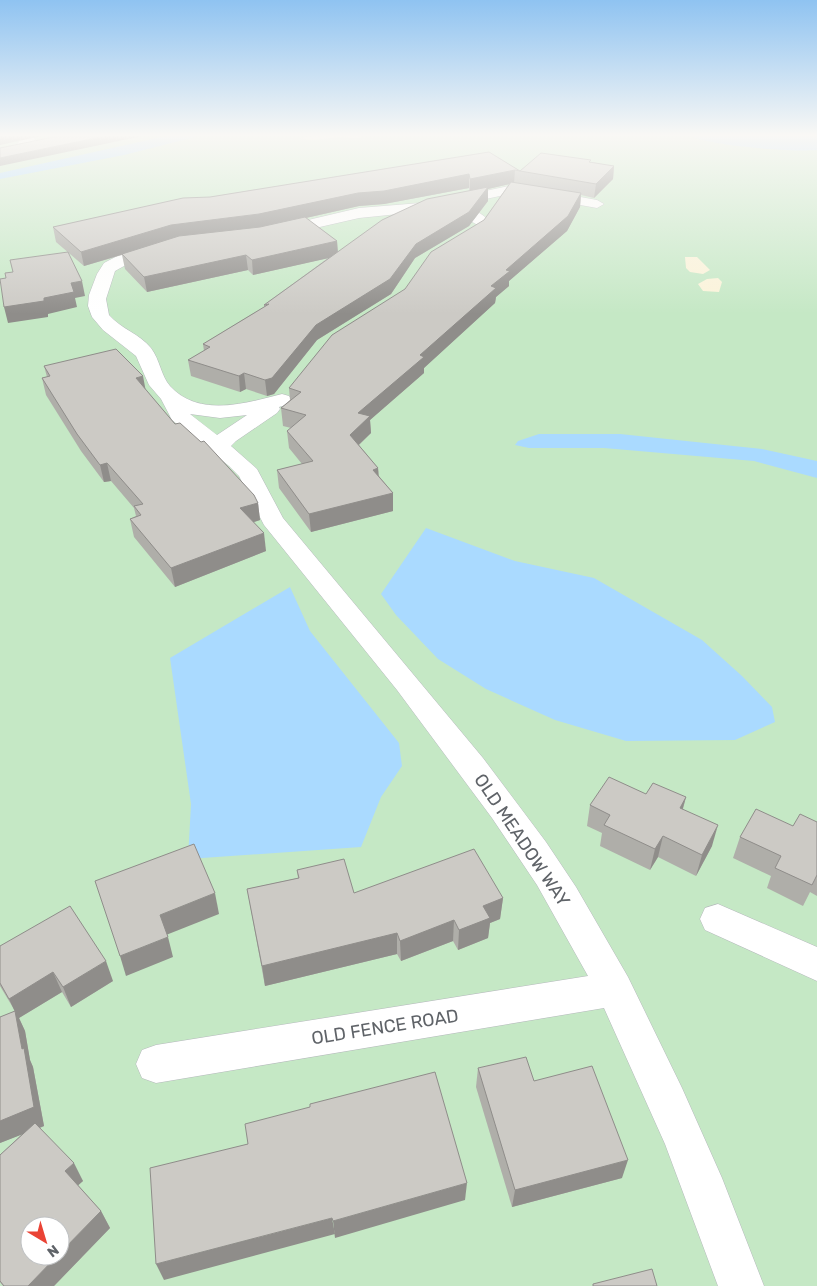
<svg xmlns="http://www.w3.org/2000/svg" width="817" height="1286" font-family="Rubik,sans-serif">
	<rect width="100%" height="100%" fill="#f1efe8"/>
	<!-- green -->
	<path fill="#c5e8c5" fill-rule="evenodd" d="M0,134H817V1286H0ZM30,1226H60V1256H30Z"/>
	<!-- sand -->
	<g fill="#fbf3d9">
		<path d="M322,134H369H360L363,137C355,139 348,137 340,137C327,137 314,143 301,138Z"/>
		<polygon points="685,257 697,257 710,270 703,274 690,272 686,268"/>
		<polygon points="718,278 722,282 719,292 703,291 698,284 707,279"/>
	</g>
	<!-- water -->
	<g fill="#aadaff">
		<polygon points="175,134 207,134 124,155 0,179 0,173"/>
		<path d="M687,134H817V150C795,152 702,146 687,134Z"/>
		<polygon points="539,434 620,434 762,449 817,461 817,478 754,461 604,448 529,448 515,445 518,441"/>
		<polygon points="426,528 515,561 594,578 702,640 742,676 772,707 775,722 735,740 626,741 555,720 486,689 438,659 396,615 381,594"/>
		<polygon points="290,587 310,631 399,743 402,766 381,797 361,847 188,859 191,804 170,658"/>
	</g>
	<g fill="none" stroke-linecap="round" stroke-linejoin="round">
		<defs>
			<g id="minor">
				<polygon points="16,134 30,134 35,139 29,147 19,147 17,144 21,139"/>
				<path d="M514,185L597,200L604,204L597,208L514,193L458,205C470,207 483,213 491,223L483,228L460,215L437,210L359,218L276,237L268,232L270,229L359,208L433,202Z"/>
				<path d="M160,244L168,249L166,252L133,261L115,271L106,299L109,315C121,329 140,334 151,348C160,360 161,376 170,386C199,418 246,403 282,394L289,396L292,400L289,404L279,407L280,409L277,413L236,441L231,446L257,469L283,518L483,758L546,842L576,887L628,977L682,1088L722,1178L764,1286H718L665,1144L604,1008L156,1083L142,1078L136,1064L142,1050L156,1045L588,976L537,885L492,818L397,690L264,525L239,476L229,466L172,420L161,399L149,385L136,356L103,330L92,317L88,306L89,295L97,274L104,263L121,254ZM190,414L220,418L247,415L217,435Z"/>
				<polygon points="718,904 817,947 817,981 705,930 700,919 705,908"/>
			</g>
		</defs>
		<!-- minor casing -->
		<use href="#minor" stroke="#b5b8bc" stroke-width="1"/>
		<!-- minor -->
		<use href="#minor" fill="#fff" fill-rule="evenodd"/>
	</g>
	<!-- wall -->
	<g fill="#afaea9" fill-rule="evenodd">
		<path d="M489,152L520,171L591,162L614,166L613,179L594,198L581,195L580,207L567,231L509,281V286L496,297L495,303L424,368V373L370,420L371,433L359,445L378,468L379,476L393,493V511L311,532L279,488L277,470L302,464L289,448L287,431L291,428L283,426L281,408L290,400L289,388L405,289L484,220L509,184L488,189V201L469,226L415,258L391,294L317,340L274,394L267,396L246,389L240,392L191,376L188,360L204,351L203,344L264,307V305L328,258L253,275L248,270L147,292L125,269L122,255L84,266L56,242L53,227L210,197ZM469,188V191L338,252L337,241L306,218L359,206L384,204Z"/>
		<polygon points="44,366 145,389 175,424 258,503 260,520 254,522 266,551 175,587 134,537 130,519 136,516 134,508 111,481 104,482 81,451 46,395 42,378 47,377"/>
		<polygon points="646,794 686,797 683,809 712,846 696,876 658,857 650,870 600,846 602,833 587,826 590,805"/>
		<polygon points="817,822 817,896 810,892 803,906 767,888 771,876 733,858 740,837 793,826"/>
		<polygon points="297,870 354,893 503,898 500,919 490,923 488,938 458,950 453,941 401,961 397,954 265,986 247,889 298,878"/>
		<polygon points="0,946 113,981 71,1007 62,992 19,1018 25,1031 30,1060 33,1067 44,1126 40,1128 83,1181 78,1185 101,1211 110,1228 54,1286 3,1286 0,1282 0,1155 22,1134 0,1143 0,1017 15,1011 0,986"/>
		<polygon points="478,1068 534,1081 622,1178 512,1207 476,1087"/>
	</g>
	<!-- shaded-wall -->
	<g fill="#8f8d8a">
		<polygon points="13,134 51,134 0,145 0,137"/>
		<polygon points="115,134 152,134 0,166 0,158"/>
		<polygon points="614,166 613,179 594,198 596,184"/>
		<polygon points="515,170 514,183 488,189 488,201 469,226 415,258 391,294 317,340 274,394 267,396 265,380 316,325 416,244 470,192 470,179"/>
		<polygon points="469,174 469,188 384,204 359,206 261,228 174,239 84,266 81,252 171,225 358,193"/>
		<polygon points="581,193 580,207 567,231 509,281 509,286 496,297 495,303 424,368 424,373 370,420 371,433 351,452 350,435 358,413 420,355 491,286 506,270"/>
		<polygon points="337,241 338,256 253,275 252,260"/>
		<polygon points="246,255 248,270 147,292 144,277"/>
		<polygon points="82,281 85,296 75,298 77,307 48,314 48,317 8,323 4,307 44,298 71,283"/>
		<polygon points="244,373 246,389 240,392 239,376"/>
		<polygon points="143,376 146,392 136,378"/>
		<polygon points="107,463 111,481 104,482 100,465"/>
		<polygon points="378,468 379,486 373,470"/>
		<polygon points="393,493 393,511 311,532 309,514"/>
		<polygon points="258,503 260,520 242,526 240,508"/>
		<polygon points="264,533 266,551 175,587 171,568"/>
		<polygon points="686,797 680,818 680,808"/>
		<polygon points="718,825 712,846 696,876 702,855"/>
		<polygon points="663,836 658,857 650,870 655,849"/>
		<polygon points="215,893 219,914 166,935 160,915"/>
		<polygon points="503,898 500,919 490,923 488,938 458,950 459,930 483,906"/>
		<polygon points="454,920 453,941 401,961 400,941"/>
		<polygon points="397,933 397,954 265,986 262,966"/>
		<polygon points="168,937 173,957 126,976 120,956"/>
		<polygon points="106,961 113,981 71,1007 63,987"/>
		<polygon points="53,972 62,992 19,1018 25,1031 30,1060 33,1067 44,1126 0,1143 0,1121 22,1049 15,1012 9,999"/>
		<polygon points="628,1160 622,1178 512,1207 515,1190"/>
		<polygon points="74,1163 83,1181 74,1189 65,1171"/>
		<polygon points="467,1183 465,1200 335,1238 333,1221"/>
		<polygon points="101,1211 110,1228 54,1286 28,1286 57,1256 60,1256 60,1253"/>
		<polygon points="332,1218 335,1234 164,1280 156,1264"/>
	</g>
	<!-- building -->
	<g fill="#cccac5" stroke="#8f8d8a">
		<polygon points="0,134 13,134 0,137"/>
		<polygon points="68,134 115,134 0,158 0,148"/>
		<polygon points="489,152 520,171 515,170 470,179 469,174 384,191 358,193 259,214 171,225 81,252 53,227 183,198 210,197"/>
		<polygon points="541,153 591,160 589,162 614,166 596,184 520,171"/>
		<polygon points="511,182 581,193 568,216 506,270 510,271 491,286 496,288 420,355 424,357 358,413 370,416 350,435 378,468 373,470 393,493 309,514 277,470 313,461 287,431 306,415 281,408 301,392 289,388 332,335 405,289 431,252 484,220"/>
		<polygon points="488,187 469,212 416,244 390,279 316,325 272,378 265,380 244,373 239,376 188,360 210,347 203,344 269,304 264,305 382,220 427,199"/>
		<polygon points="305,217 337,241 252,260 246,255 144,277 122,254 179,236 260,227"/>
		<polygon points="68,252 82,281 71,283 74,292 44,298 44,301 4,307 0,279 6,278 5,273 13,272 10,260"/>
		<polygon points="116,349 143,376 136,378 175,424 180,423 201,442 204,441 254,495 258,503 240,508 264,533 171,568 130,519 141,515 134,506 143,504 107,463 100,465 77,434 42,378 50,376 44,366"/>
		<polygon points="609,777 646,794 653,783 686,797 680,808 718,825 702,855 663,836 655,849 604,825 610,815 590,805"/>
		<polygon points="756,809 793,826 800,814 817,822 817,875 812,885 775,868 781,856 740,837"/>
		<polygon points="194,844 215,893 160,915 168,937 120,956 95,881"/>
		<polygon points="474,849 503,898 483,906 490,918 459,930 454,920 400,941 397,933 262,966 247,889 299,878 297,870 344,859 354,893"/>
		<polygon points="70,906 106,961 63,987 53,972 9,999 0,983 0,946"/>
		<polygon points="15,1011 22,1049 24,1048 34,1107 0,1121 0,1017"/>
		<polygon points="526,1057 534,1081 592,1066 628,1160 515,1190 478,1068"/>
		<polygon points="435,1072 467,1183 333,1221 332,1218 156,1264 150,1168 248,1144 245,1124 310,1107 310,1104"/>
		<polygon points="35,1123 74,1163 65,1171 101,1211 60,1253 60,1226 30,1226 30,1256 57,1256 28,1286 4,1286 0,1281 0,1155"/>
		<polygon points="652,1269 657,1286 593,1286 593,1284"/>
	</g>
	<!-- sky -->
	<linearGradient id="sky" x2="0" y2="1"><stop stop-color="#8fc3f1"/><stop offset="0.43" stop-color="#f9f8f5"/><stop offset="1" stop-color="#f9f8f5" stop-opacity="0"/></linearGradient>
	<rect width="817" height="314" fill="url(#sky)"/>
	<g text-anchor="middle" stroke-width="5" stroke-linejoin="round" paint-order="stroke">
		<!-- near-street labels -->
		<g font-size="18" fill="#5f6368" stroke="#fff">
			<text transform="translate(522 840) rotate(56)" y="6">OLD MEADOW WAY</text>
			<text transform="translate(385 1027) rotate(-9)" y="6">OLD FENCE ROAD</text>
		</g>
	</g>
	<!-- north arrow -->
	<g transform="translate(45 1241) rotate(142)"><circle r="24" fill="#ffffff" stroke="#bfc1c3"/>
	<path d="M0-4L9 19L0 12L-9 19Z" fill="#ea4335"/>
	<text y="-8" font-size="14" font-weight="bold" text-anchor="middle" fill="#5f6368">N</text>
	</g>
</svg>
